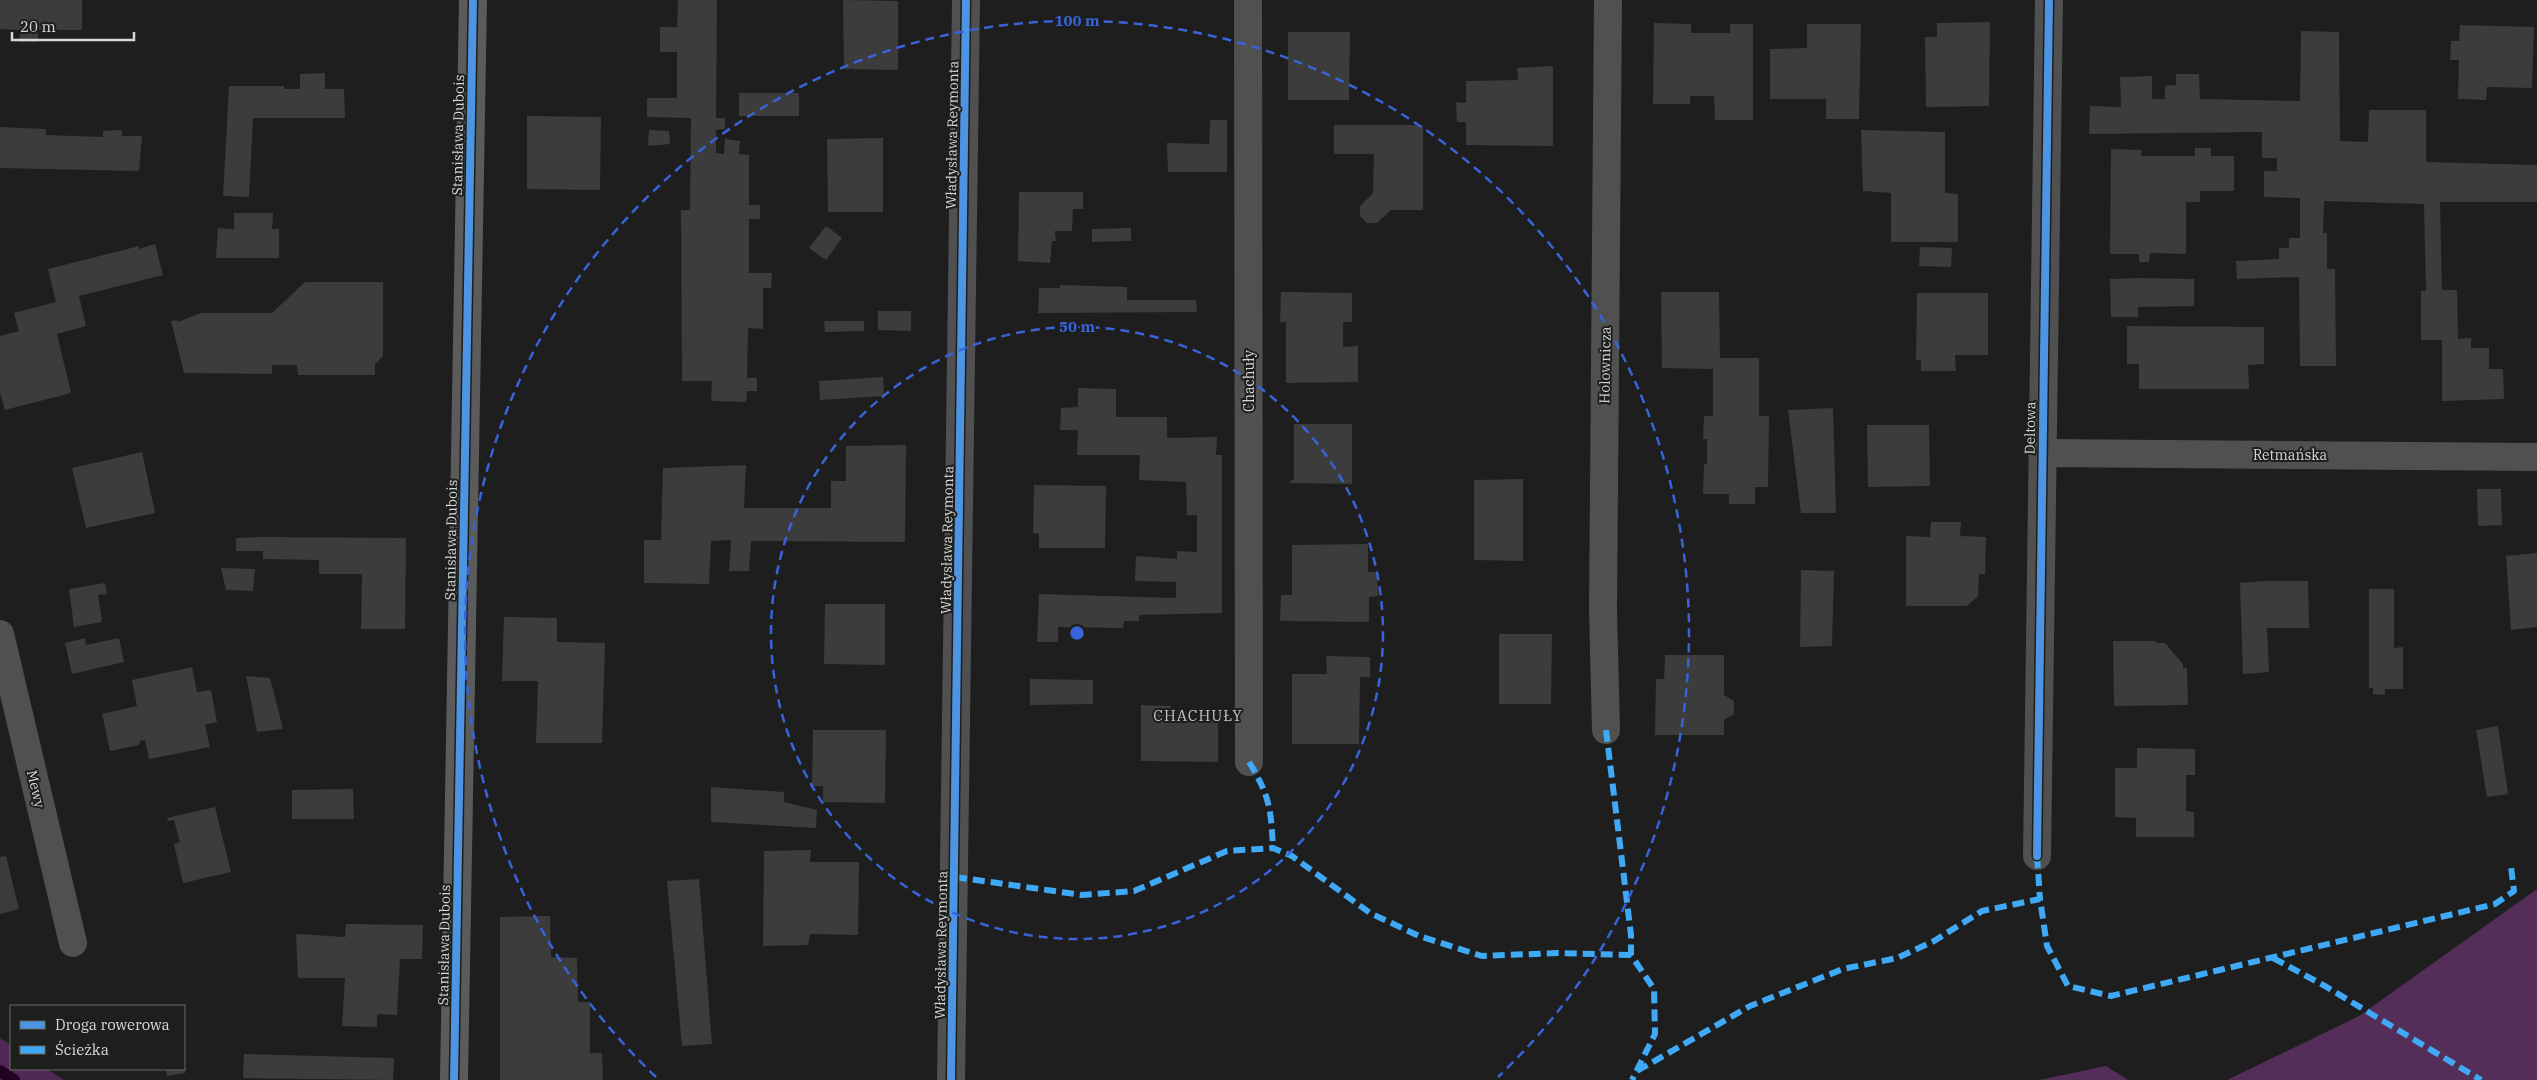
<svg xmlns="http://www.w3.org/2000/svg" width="2537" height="1080" font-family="'IBM Plex Serif',serif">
	<rect width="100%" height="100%" fill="#1e1e1e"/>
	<!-- green -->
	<polygon fill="#4f2953" points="0,1038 11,1045 11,1069 47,1069 64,1080 0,1080"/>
	<!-- forest -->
	<g fill="#542d58">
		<polygon points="2537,889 2537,1080 2227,1080 2359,1016"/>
		<polygon points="2106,1066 2128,1080 2039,1080"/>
	</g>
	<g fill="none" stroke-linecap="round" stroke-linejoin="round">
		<!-- stream -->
		<polyline stroke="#200423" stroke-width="12" points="0,1071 14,1080"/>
	</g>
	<!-- building -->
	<g fill="#3b3c3b">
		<polygon points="0,0 82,0 82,30 38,30 38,42 19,42 20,30 0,29"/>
		<polygon points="678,0 717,0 716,118 725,118 725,129 716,130 716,153 724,154 725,139 740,141 739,154 749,155 749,205 760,205 760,219 749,219 749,273 772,273 771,288 763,288 763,329 748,328 747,378 757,378 757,391 747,391 746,402 711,401 712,381 682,381 681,210 690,210 691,118 647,117 647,98 677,98 677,52 660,52 660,27 677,27"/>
		<polygon points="843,0 898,1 898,70 844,69"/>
		<polygon points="1990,22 1989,106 1926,107 1925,37 1937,37 1937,23"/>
		<polygon points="1654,23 1691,24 1691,33 1730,33 1730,24 1753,24 1753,120 1715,120 1714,96 1690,96 1690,104 1653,104"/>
		<polygon points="1807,24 1861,24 1859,119 1826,119 1826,99 1770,99 1770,49 1807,48"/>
		<polygon points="2460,25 2534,27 2532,88 2487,87 2486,100 2458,99 2459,60 2450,60 2451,41 2459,41"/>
		<polygon points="2301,31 2339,32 2340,141 2368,142 2369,110 2426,110 2426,162 2537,165 2537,202 2440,202 2442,290 2457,290 2458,339 2471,338 2471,348 2489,348 2489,369 2503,369 2504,399 2442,401 2442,340 2421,340 2421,291 2426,291 2424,204 2324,201 2323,233 2327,233 2327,269 2335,269 2336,366 2300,366 2299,277 2237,279 2236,261 2279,259 2279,248 2289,248 2289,238 2300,238 2300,198 2264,197 2264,171 2277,171 2277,158 2262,158 2262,132 2089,134 2090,106 2121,107 2120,77 2152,76 2152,99 2165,99 2165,86 2176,85 2176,74 2199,74 2200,99 2300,101"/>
		<polygon points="1288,32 1350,32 1349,100 1288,100"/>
		<polygon points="1553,66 1553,146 1466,145 1466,122 1457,122 1456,102 1466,103 1466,81 1518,80 1517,68"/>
		<polygon points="325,73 325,89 344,89 345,118 253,118 249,197 223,196 229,86 284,86 284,89 300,89 300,74"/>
		<rect x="739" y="93" width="60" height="23"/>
		<polygon points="527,116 601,117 600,190 527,189"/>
		<polygon points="1210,120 1227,120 1227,172 1168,172 1167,143 1209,144"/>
		<polygon points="1334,125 1423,125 1423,210 1391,210 1377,223 1367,223 1360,216 1360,206 1373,193 1374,154 1334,154"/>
		<polygon points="0,127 46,129 46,135 103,137 103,131 122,130 122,136 142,136 139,171 0,168"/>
		<polygon points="649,130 669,131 670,144 648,146"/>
		<polygon points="1861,130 1945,132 1945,193 1958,194 1958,242 1891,242 1891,193 1863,191"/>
		<polygon points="883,138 883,212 828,212 827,139"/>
		<polygon points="2195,148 2211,148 2211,156 2234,156 2234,191 2200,191 2200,202 2186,202 2186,254 2150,253 2149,262 2139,262 2139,254 2110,254 2111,149 2142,150 2141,156 2195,156"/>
		<polygon points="1019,192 1083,192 1083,209 1073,209 1072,231 1055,231 1056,241 1052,241 1050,263 1018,261"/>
		<polygon points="234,213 273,213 272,229 279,229 279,258 216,258 218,228 234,229"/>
		<polygon points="826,226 842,238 826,260 809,248"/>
		<polygon points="1131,228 1131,241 1092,242 1092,229"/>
		<polygon points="155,244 163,275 79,296 86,326 57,334 71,393 5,410 0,393 0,336 19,331 14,313 56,302 48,269 139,246 139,249"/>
		<polygon points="1920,247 1952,248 1951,267 1919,266"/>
		<polygon points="2138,278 2194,279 2194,306 2138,307 2138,317 2111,317 2110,279"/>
		<polygon points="305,282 383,282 383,356 375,364 375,375 298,375 297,365 272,365 272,374 184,373 171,321 177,320 178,322 201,313 272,313"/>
		<polygon points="1060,285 1127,287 1127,300 1196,300 1197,312 1038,313 1039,288 1060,288"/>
		<polygon points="1281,292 1352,293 1352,322 1343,322 1343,347 1358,346 1358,382 1286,383 1286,322 1280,322"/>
		<polygon points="1661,292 1719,292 1720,358 1759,358 1759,416 1769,416 1768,487 1755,487 1755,504 1729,504 1729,494 1703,494 1704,464 1707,464 1707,439 1703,439 1704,416 1713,416 1713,369 1662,368"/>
		<polygon points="1917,293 1988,293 1988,355 1955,355 1956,371 1921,371 1921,360 1916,360"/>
		<polygon points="878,311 911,311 911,331 878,330"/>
		<polygon points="824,321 864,321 864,331 825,332"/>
		<polygon points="2127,326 2264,327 2264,364 2248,365 2249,389 2139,389 2139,364 2127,364"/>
		<polygon points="883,377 884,396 820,400 819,381"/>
		<polygon points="1078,388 1116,389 1116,417 1167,417 1167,438 1217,437 1216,455 1222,455 1222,613 1139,615 1139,621 1124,621 1123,628 1058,627 1058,642 1037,642 1039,594 1176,598 1176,582 1135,581 1136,556 1177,559 1177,551 1197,552 1197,515 1187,515 1186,482 1139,480 1140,455 1077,455 1078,430 1060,430 1061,408 1078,407"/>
		<polygon points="1833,408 1836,513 1801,513 1788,410"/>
		<polygon points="1294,424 1352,424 1352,484 1290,483 1290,481 1294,480"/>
		<polygon points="1867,425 1929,425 1930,486 1868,487"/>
		<polygon points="906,445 905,542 751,541 749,571 729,571 731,540 711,541 709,584 644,583 644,540 661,540 663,468 746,465 744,508 831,508 831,481 846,481 846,446"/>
		<polygon points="142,452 155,513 86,528 72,468"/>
		<polygon points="1523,479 1523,561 1474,560 1474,480"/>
		<polygon points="1034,485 1106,486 1105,548 1039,548 1039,534 1033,533"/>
		<polygon points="2477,489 2501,489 2502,525 2478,526"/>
		<polygon points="1931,522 1961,522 1960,536 1986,537 1985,574 1979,574 1978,596 1967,606 1906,606 1906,536 1930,537"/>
		<polygon points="263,537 406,538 405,629 361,629 362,574 319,574 319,560 263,559 263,551 236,551 236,538"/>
		<polygon points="1368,544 1368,572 1377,572 1378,596 1369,597 1369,622 1280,621 1281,595 1292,595 1292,545"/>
		<polygon points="2537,553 2537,627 2511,630 2506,556"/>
		<polygon points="221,568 255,569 253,591 226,590"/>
		<polygon points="1801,570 1834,571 1832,646 1800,647"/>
		<polygon points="2266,581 2308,581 2309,628 2267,628 2269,672 2243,674 2240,583"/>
		<polygon points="105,583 107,594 98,595 102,622 74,627 69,589"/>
		<polygon points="2369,589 2394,589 2394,648 2403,647 2403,689 2385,689 2385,695 2373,694 2373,688 2369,688"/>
		<polygon points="825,604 885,604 885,665 824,664"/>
		<polygon points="504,617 557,618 557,642 605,643 602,743 536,743 538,681 502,681"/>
		<polygon points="1499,634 1552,634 1551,704 1499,704"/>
		<polygon points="85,638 86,645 119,638 124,662 72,674 65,643"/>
		<polygon points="2113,641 2156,641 2157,643 2165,643 2183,664 2183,668 2187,668 2188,705 2114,706"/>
		<polygon points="1665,655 1724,655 1724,695 1734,701 1734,714 1724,720 1724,735 1655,735 1656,679 1664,679"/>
		<polygon points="1326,656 1370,657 1370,677 1360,677 1359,744 1292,744 1292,674 1327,674"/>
		<polygon points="192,667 197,692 211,690 217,722 205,725 210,747 149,759 145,740 140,741 139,745 110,751 102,714 137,706 132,680"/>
		<polygon points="246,676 270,678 283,729 257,732"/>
		<polygon points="1030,679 1093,680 1093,704 1030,705"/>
		<polygon points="1141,705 1171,706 1170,718 1218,719 1218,762 1141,761"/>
		<polygon points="2498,726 2508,794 2487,797 2476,730"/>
		<polygon points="813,730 886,730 885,803 823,802 823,786 812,786"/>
		<polygon points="2137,748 2195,749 2195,775 2186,775 2186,811 2194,812 2194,837 2136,837 2136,818 2115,817 2115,768 2137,768"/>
		<polygon points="711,787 784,792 784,802 817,810 816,828 711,822"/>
		<polygon points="353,789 354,819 292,819 292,790"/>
		<polygon points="215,807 231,872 183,883 174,844 180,842 174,820 168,821 167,818"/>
		<polygon points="811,850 810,862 859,862 858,935 810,934 808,945 763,946 764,851"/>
		<polygon points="6,856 19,909 0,914 0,857"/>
		<polygon points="699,879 712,1044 682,1046 667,881"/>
		<polygon points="550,916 551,957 577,958 578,1002 590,1002 590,1053 602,1053 603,1080 500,1080 500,917"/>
		<polygon points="346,924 423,925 422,959 400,959 397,1015 377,1014 377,1027 342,1026 345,978 298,978 296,934 345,937"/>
		<polygon points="244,1054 394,1058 393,1080 243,1078"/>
		<polygon points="166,1069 185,1069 185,1073 167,1076"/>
	</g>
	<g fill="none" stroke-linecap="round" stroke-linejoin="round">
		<!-- street -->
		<g stroke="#4f504f" stroke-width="28">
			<polyline points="1248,0 1249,762"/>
			<polyline points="2042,453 2537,457"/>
			<polyline points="0,634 73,943"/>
			<polyline points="1606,730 1603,609 1608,0"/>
			<polyline points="2037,856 2049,0"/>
			<polyline points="951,1080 966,0"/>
		</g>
		<!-- secondary -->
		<polyline stroke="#5a5b5a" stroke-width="28" points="454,1080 473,0"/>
		<!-- quiet -->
		<g stroke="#3fa9f5" stroke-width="6" stroke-dasharray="12 6" stroke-linecap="butt">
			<polyline points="1606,730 1631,935 1631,955 1654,989 1655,1034 1632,1080"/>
			<path d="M1249,762C1270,796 1271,810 1273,848"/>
			<polyline points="2037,856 2040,899"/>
			<polyline points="955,877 1082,895 1134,891 1227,851 1273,848 1292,856 1370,913 1419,936 1482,956 1557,953 1631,955"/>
			<polyline points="2273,958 2325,986 2481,1080"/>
			<polyline points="1637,1071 1750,1006 1843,969 1897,958 1934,941 1982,911 2040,899 2047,946 2068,986 2111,996 2495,904 2514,891 2511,867"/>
		</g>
		<defs>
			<g id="cycleway">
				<polyline points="2037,856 2049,0"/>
				<polyline points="454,1080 473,0"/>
				<polyline points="951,1080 966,0"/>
			</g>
		</defs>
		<!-- cycleway casing -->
		<use href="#cycleway" stroke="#1d1f1d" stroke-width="11"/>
		<!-- cycleway -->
		<use href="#cycleway" stroke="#4d94e3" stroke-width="8"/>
	</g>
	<!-- distance rings -->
	<g fill="none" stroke="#3963d8" stroke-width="2.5" stroke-dasharray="9 6">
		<circle cx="1077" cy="633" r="306"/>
		<path d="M656 1077A612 612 0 1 1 1498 1077"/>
	</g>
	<g text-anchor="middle" stroke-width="4" stroke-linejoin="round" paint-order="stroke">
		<!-- street labels -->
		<g font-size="14" fill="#d7d8d7" stroke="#1d1f1d">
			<text transform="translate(458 135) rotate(-89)" y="5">Stanisława Dubois</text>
			<text transform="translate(952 135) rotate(-89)" y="5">Władysława Reymonta</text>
			<text transform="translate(1605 365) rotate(-89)" y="5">Holownicza</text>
			<text transform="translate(1249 381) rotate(-90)" y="5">Chachuły</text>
			<text transform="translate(2030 428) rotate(-89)" y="5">Deltowa</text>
			<text x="2290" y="460">Retmańska</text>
			<text transform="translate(451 540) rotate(-89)" y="5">Stanisława Dubois</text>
			<text transform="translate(947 540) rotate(-89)" y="5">Władysława Reymonta</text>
			<text transform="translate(36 789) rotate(77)" y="5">Mewy</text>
			<text transform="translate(444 945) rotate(-89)" y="5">Stanisława Dubois</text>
			<text transform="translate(941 945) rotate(-89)" y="5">Władysława Reymonta</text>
		</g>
		<!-- neighbourhood labels -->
		<g font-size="15" letter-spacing="1" fill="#c0c3c1" stroke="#1d1f1d">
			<text x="1198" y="721">CHACHUŁY</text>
		</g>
	</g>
	<circle cx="1077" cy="633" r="8" fill="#3963d8" stroke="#1d1f1d" stroke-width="2.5"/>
	<g font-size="15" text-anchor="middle" font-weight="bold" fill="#3963d8" stroke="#1d1f1d" stroke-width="4" stroke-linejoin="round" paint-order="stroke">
		<text x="1077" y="26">100 m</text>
		<text x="1077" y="332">50 m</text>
	</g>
	<!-- legend -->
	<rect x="10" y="1005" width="175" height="65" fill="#1d1f1d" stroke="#676967"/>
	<rect x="20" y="1021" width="25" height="8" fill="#4d94e3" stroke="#676967"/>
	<text x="55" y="1030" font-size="15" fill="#d7d8d7">Droga rowerowa</text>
	<rect x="20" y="1046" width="25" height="8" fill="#3fa9f5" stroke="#676967"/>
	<text x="55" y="1055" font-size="15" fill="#d7d8d7">Ścieżka</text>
	<!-- scale -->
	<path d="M12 32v8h122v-8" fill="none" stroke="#d7d8d7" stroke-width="2.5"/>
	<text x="20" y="32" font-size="15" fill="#d7d8d7" stroke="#1d1f1d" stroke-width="4" paint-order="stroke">20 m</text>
</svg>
